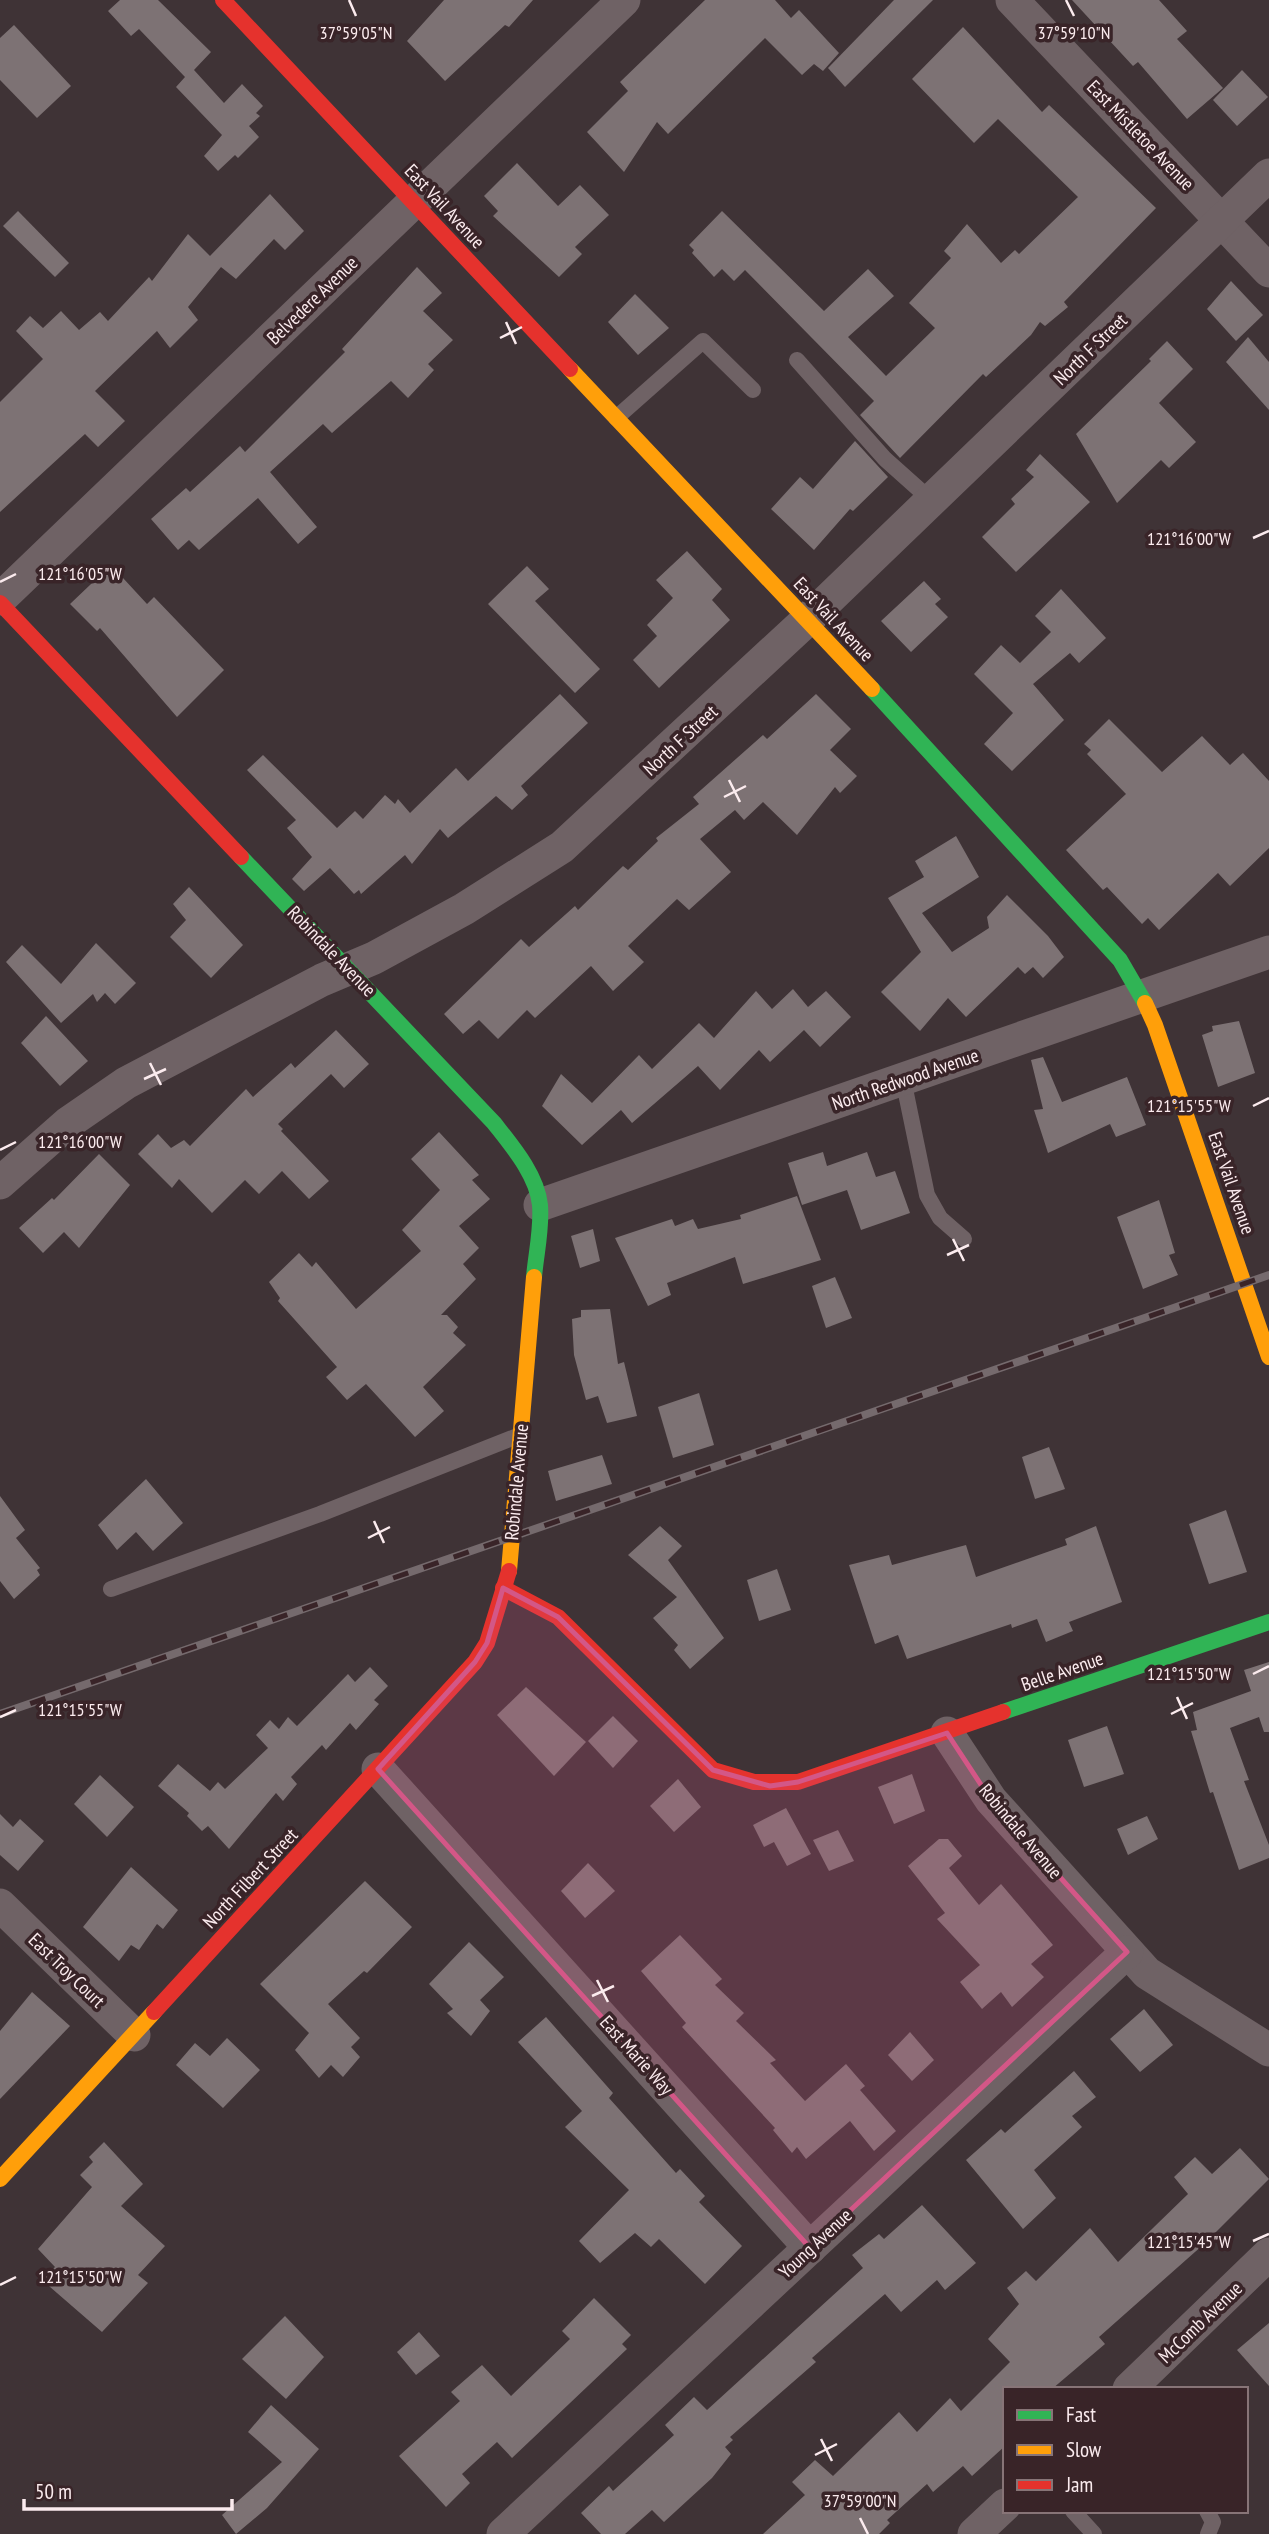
<svg xmlns="http://www.w3.org/2000/svg" width="1269" height="2534" font-family="'PT Sans Narrow',sans-serif">
	<rect width="100%" height="100%" fill="#3f3336"/>
	<!-- building -->
	<g fill="#7d7274">
		<polygon points="120,0 158,0 211,52 194,70 224,103 242,84 263,106 256,113 260,116 249,126 259,137 238,158 235,155 218,171 204,156 222,135 176,87 185,77 139,29 131,36 108,11"/>
		<polygon points="444,0 533,0 509,27 505,25 445,81 407,41"/>
		<polygon points="705,0 775,0 791,18 799,10 839,53 823,71 814,64 802,75 765,38 668,134 657,122 624,172 587,132 628,91 620,82"/>
		<polygon points="894,0 933,0 845,87 828,68"/>
		<polygon points="1072,0 1159,0 1187,31 1177,39 1223,88 1187,119 1138,62 1133,66"/>
		<polygon points="14,25 71,86 37,118 0,80 0,38"/>
		<polygon points="963,27 1042,112 1049,105 1156,208 1064,302 1068,307 1045,326 1040,322 1031,335 986,377 983,374 900,458 860,415 874,401 745,270 734,281 722,269 714,277 692,253 694,250 689,245 722,211 824,311 868,269 894,296 848,337 886,376 935,328 909,303 951,258 944,251 967,224 1001,263 1015,250 1019,254 1078,197 998,119 974,143 912,79"/>
		<polygon points="1242,70 1268,97 1237,126 1213,100"/>
		<polygon points="517,163 558,206 580,185 609,215 575,247 582,254 559,277 493,216 498,211 484,196"/>
		<polygon points="270,194 304,231 285,250 274,239 236,279 216,263 221,267 188,307 198,320 170,348 157,331 95,391 125,421 98,447 85,434 0,512 0,402 43,359 16,331 30,316 43,328 61,311 79,330 100,312 108,321 149,277 152,281 188,234 210,256"/>
		<polygon points="18,211 69,263 55,277 3,226"/>
		<polygon points="417,267 442,293 423,311 453,340 428,364 434,370 408,398 391,381 332,433 323,424 270,472 317,527 298,544 258,498 199,550 189,540 178,550 151,519 186,488 190,492 240,446 245,452 345,352 342,349"/>
		<polygon points="1231,281 1263,315 1236,341 1207,309"/>
		<polygon points="635,294 669,328 638,355 608,322"/>
		<polygon points="1248,337 1269,362 1269,410 1226,362"/>
		<polygon points="1167,341 1193,369 1159,403 1196,442 1169,468 1161,460 1117,503 1076,434 1151,361 1149,359"/>
		<polygon points="855,441 888,477 853,511 850,509 814,550 771,509 800,477 813,489"/>
		<polygon points="1040,454 1090,502 1016,572 982,537 1015,504 1011,499 1034,477 1026,470"/>
		<polygon points="687,551 722,589 712,600 730,620 659,688 633,660 657,636 647,625 673,598 656,580"/>
		<polygon points="111,565 147,604 154,597 224,670 177,717 100,628 97,631 70,604"/>
		<polygon points="527,566 549,589 535,601 600,669 575,693 488,604"/>
		<polygon points="924,581 941,599 935,604 948,617 911,652 881,621"/>
		<polygon points="1061,589 1106,638 1079,663 1070,653 1033,684 1064,720 1012,771 984,744 1013,713 974,674 1001,645 1020,663 1051,632 1035,616"/>
		<polygon points="560,694 588,723 521,786 528,795 512,810 496,796 448,838 440,829 412,864 405,855 361,894 359,890 354,894 330,868 304,891 292,879 312,857 287,828 296,820 247,770 263,755 337,828 355,811 363,819 385,795 395,804 398,799 410,813 456,768 468,781"/>
		<polygon points="816,694 851,729 830,750 857,776 840,793 835,787 797,835 763,802 744,820 735,810 700,839 731,872 689,910 677,899 628,946 644,962 613,991 591,966 535,1018 527,1010 498,1039 479,1020 463,1034 444,1014 521,939 529,947 575,906 578,910 623,866 628,870 658,841 656,838 699,804 693,797 763,735 767,739"/>
		<polygon points="1109,719 1162,772 1202,736 1230,765 1243,753 1269,781 1269,848 1230,886 1218,873 1159,930 1148,918 1142,924 1107,887 1103,890 1066,850 1126,794 1087,754 1091,750 1084,744"/>
		<polygon points="956,836 979,877 922,913 952,952 989,928 987,917 1007,895 1048,936 1064,957 1043,978 1033,967 1025,974 1018,967 966,1017 948,998 920,1031 881,992 921,952 888,898 924,877 915,861"/>
		<polygon points="189,887 243,945 211,978 170,937 186,920 173,904"/>
		<polygon points="96,943 136,983 115,1004 105,993 97,1002 93,994 61,1023 6,962 22,945 61,984"/>
		<polygon points="793,989 808,1007 826,991 851,1017 820,1047 804,1030 770,1062 759,1050 720,1090 698,1066 632,1123 621,1110 582,1145 542,1106 561,1074 592,1103 639,1055 652,1069 699,1023 714,1038 756,991 772,1009"/>
		<polygon points="46,1016 88,1061 60,1086 21,1043"/>
		<polygon points="1239,1021 1255,1073 1218,1087 1202,1035 1213,1031 1212,1026"/>
		<polygon points="336,1030 369,1064 344,1088 331,1074 278,1124 283,1129 281,1131 329,1181 309,1199 282,1171 259,1194 245,1180 212,1213 179,1179 172,1188 138,1154 158,1134 171,1148 184,1140 190,1146 246,1089 253,1097 291,1063 295,1068"/>
		<polygon points="1043,1057 1062,1102 1127,1077 1146,1125 1116,1137 1110,1124 1048,1153 1034,1110 1043,1109 1031,1060"/>
		<polygon points="439,1132 479,1175 472,1180 490,1199 459,1226 479,1248 463,1264 476,1279 441,1315 447,1315 458,1327 453,1333 466,1345 423,1387 444,1411 415,1437 366,1384 347,1400 326,1377 337,1367 278,1301 280,1298 269,1282 299,1253 312,1267 316,1262 356,1309 421,1251 402,1230 440,1190 411,1159"/>
		<polygon points="823,1152 827,1166 867,1152 876,1177 895,1171 910,1213 861,1230 847,1190 802,1205 788,1163"/>
		<polygon points="99,1154 130,1185 79,1248 64,1232 43,1253 19,1228 52,1198 54,1200"/>
		<polygon points="797,1196 821,1260 743,1284 735,1257 667,1283 671,1295 648,1306 615,1238 672,1219 675,1226 693,1219 698,1229 741,1219 740,1215"/>
		<polygon points="1159,1200 1175,1253 1169,1255 1178,1275 1143,1289 1117,1217"/>
		<polygon points="593,1229 600,1261 580,1268 571,1236"/>
		<polygon points="835,1277 852,1318 826,1328 812,1286"/>
		<polygon points="610,1309 618,1364 624,1362 637,1416 607,1423 598,1396 586,1400 574,1355 572,1319 581,1317 581,1310"/>
		<polygon points="699,1393 714,1445 673,1458 658,1407"/>
		<polygon points="1049,1447 1065,1489 1035,1499 1022,1457"/>
		<polygon points="602,1455 612,1484 556,1501 548,1471"/>
		<polygon points="146,1479 183,1523 153,1551 136,1532 117,1550 98,1525"/>
		<polygon points="0,1496 25,1530 16,1538 40,1568 37,1570 40,1575 14,1599 0,1581"/>
		<polygon points="1226,1510 1247,1572 1209,1584 1189,1524"/>
		<polygon points="660,1526 682,1546 668,1560 724,1638 690,1669 674,1650 678,1645 653,1618 677,1597 628,1555"/>
		<polygon points="1096,1526 1122,1602 1069,1622 1073,1631 1046,1642 1037,1619 1012,1628 1011,1624 907,1659 898,1635 875,1644 849,1565 889,1555 892,1565 966,1545 976,1577 1067,1545 1065,1539"/>
		<polygon points="777,1569 791,1610 759,1621 747,1580"/>
		<polygon points="1269,1662 1269,1732 1264,1732 1259,1717 1230,1728 1249,1780 1244,1781 1269,1845 1269,1858 1239,1870 1213,1792 1210,1793 1191,1731 1197,1730 1193,1712 1251,1691 1244,1670"/>
		<polygon points="370,1667 388,1686 374,1700 379,1704 356,1730 350,1723 326,1750 322,1745 291,1777 297,1784 283,1801 276,1793 229,1849 208,1826 202,1831 187,1816 189,1813 158,1786 178,1764 210,1791 218,1782 225,1789 268,1748 256,1735 270,1720 279,1729 288,1717 297,1726 348,1674 355,1682"/>
		<polygon points="526,1687 586,1742 554,1776 497,1715"/>
		<polygon points="613,1716 638,1741 613,1768 588,1741"/>
		<polygon points="1107,1726 1124,1774 1084,1787 1068,1740"/>
		<polygon points="912,1774 925,1811 894,1824 878,1787"/>
		<polygon points="100,1775 134,1807 107,1837 74,1804"/>
		<polygon points="678,1779 701,1807 674,1832 650,1806"/>
		<polygon points="786,1808 811,1854 787,1866 774,1842 764,1847 753,1825"/>
		<polygon points="0,1814 13,1827 20,1819 44,1841 18,1871 0,1855"/>
		<polygon points="1147,1816 1158,1839 1128,1855 1117,1829"/>
		<polygon points="838,1830 854,1861 829,1871 813,1840"/>
		<polygon points="939,1839 948,1839 962,1856 949,1868 979,1905 1001,1884 1053,1945 1031,1964 1044,1977 1012,2007 1001,1992 982,2009 960,1982 980,1965 937,1919 945,1913 908,1866"/>
		<polygon points="588,1863 615,1891 585,1918 561,1891"/>
		<polygon points="131,1867 178,1910 163,1929 157,1924 139,1950 131,1945 119,1961 83,1927"/>
		<polygon points="365,1881 412,1927 367,1973 364,1971 328,2004 360,2038 351,2047 360,2057 343,2077 331,2065 319,2078 295,2050 309,2033 260,1984"/>
		<polygon points="680,1935 722,1979 715,1985 744,2013 736,2021 776,2060 770,2063 805,2101 846,2064 865,2086 860,2090 896,2131 874,2151 850,2121 806,2159 797,2147 792,2153 773,2130 775,2128 682,2027 686,2023 641,1971"/>
		<polygon points="469,1942 504,1977 480,2000 490,2011 471,2036 447,2013 453,2009 429,1984"/>
		<polygon points="32,1992 70,2026 0,2099 0,2031"/>
		<polygon points="1144,2009 1173,2045 1140,2072 1110,2039"/>
		<polygon points="546,2017 613,2093 609,2098 676,2173 680,2169 705,2196 699,2202 742,2246 705,2284 659,2239 651,2247 635,2233 600,2263 579,2241 629,2190 565,2127 582,2111 518,2042"/>
		<polygon points="910,2032 934,2060 912,2081 888,2055"/>
		<polygon points="227,2038 260,2070 223,2108 176,2065 195,2043 210,2056"/>
		<polygon points="1074,2071 1096,2097 1072,2116 1082,2127 1034,2170 1056,2198 1023,2229 966,2160 1001,2129 1005,2133"/>
		<polygon points="104,2142 143,2184 121,2206 165,2246 138,2275 148,2283 102,2332 42,2280 55,2267 38,2249 92,2187 80,2175 93,2162 89,2157"/>
		<polygon points="1240,2148 1269,2179 1204,2244 1099,2337 1105,2344 1052,2389 1005,2389 1005,2446 972,2476 963,2466 933,2492 927,2484 887,2520 890,2523 879,2534 763,2534 805,2495 792,2482 815,2460 833,2476 899,2412 917,2432 950,2398 961,2411 1010,2362 988,2339 1019,2304 1007,2288 1026,2271 1036,2281 1090,2228 1118,2262 1188,2194 1174,2177 1195,2157 1212,2174"/>
		<polygon points="922,2205 976,2263 945,2290 937,2280 901,2312 885,2294 812,2358 816,2362 730,2437 733,2440 725,2447 731,2454 712,2478 664,2522 652,2510 625,2534 601,2534 581,2513 609,2486 613,2491 674,2435 665,2425 694,2397 707,2410 863,2268 852,2255 879,2234 884,2239"/>
		<polygon points="594,2298 631,2335 622,2344 627,2349 512,2458 497,2442 462,2474 470,2483 446,2507 399,2456 460,2401 451,2392 482,2365 511,2396 570,2339 562,2331"/>
		<polygon points="285,2316 324,2357 286,2399 242,2359"/>
		<polygon points="1269,2323 1269,2386 1237,2350"/>
		<polygon points="419,2332 440,2356 416,2375 397,2352"/>
		<polygon points="271,2405 319,2449 267,2508 236,2534 222,2515 282,2462 248,2432"/>
	</g>
	<g fill="none" stroke-linecap="round" stroke-linejoin="round">
		<!-- lane -->
		<g stroke="#6f6265" stroke-width="16">
			<polyline points="797,360 885,459 932,501"/>
			<polyline points="616,418 703,341 753,390"/>
			<polyline points="903,1079 927,1195 940,1218 964,1239"/>
			<polyline points="111,1589 320,1514 520,1435"/>
			<polyline points="1073,2511 1094,2534"/>
			<polyline points="1207,2511 1213,2522 1208,2534"/>
		</g>
		<!-- street -->
		<g stroke="#6f6265" stroke-width="33">
			<polyline points="1012,0 1269,271"/>
			<polyline points="0,599 624,0"/>
			<polyline points="0,1183 68,1123 126,1083 322,980 374,958 464,909 562,847 807,620 1269,175"/>
			<polyline points="540,1205 1269,952"/>
			<polyline points="947,1733 991,1800 1147,1973 1269,2050"/>
			<polyline points="378,1769 810,2248"/>
			<polyline points="0,1905 134,2035"/>
			<polyline points="1129,2389 1269,2254"/>
			<polyline points="503,2534 1127,1952"/>
			<polyline points="974,2534 1005,2505"/>
		</g>
		<!-- fast -->
		<g stroke="#30b455" stroke-width="16">
			<polyline points="872,689 1120,960 1145,1003"/>
			<path d="M241,857L494,1123C512,1146 537,1175 540,1205C542,1228 536,1254 534,1277"/>
			<polyline points="1003,1712 1269,1622"/>
		</g>
		<!-- slow -->
		<g stroke="#ff9f0a" stroke-width="16">
			<polyline points="570,369 872,689"/>
			<polyline points="1145,1003 1155,1025 1269,1357"/>
			<polyline points="509,1571 534,1277"/>
			<polyline points="0,2179 154,2012"/>
		</g>
		<!-- jam -->
		<g stroke="#e5322d" stroke-width="16">
			<polyline points="223,0 570,369"/>
			<polyline points="0,603 241,857"/>
			<polyline points="503,1588 558,1617 713,1770 754,1782 798,1782 1003,1712"/>
			<polyline points="154,2012 475,1662 487,1643 509,1571"/>
		</g>
		<defs>
			<polyline id="rail" points="0,1714 1269,1275"/>
		</defs>
		<!-- rail casing -->
		<use href="#rail" stroke="#756a6d" stroke-width="8"/>
		<!-- rail -->
		<use href="#rail" stroke="#392428" stroke-width="5" stroke-dasharray="16" stroke-linecap="butt"/>
	</g>
	<!-- marked area -->
	<path fill="#d35787" fill-opacity="0.2" stroke="#d35787" stroke-width="5" stroke-linejoin="round" d="M503,1588L558,1617L713,1770L770,1786L798,1782L947,1733L991,1800L1127,1952L810,2248L378,1769L475,1662L487,1643Z"/>
	<!-- ticks -->
	<path fill="none" stroke="#fbebee" stroke-width="2.5" d="M349,0L356,16M1066,0L1074,16M506,322L516,344M500,338L522,327M1253,538L1269,531M0,582L16,574M729,780L740,802M724,797L746,786M150,1063L161,1085M144,1079L166,1069M1253,1106L1269,1098M0,1150L16,1142M953,1239L964,1261M947,1255L969,1245M374,1521L384,1543M368,1538L390,1527M1253,1674L1269,1666M1177,1697L1187,1719M1171,1714L1193,1703M0,1717L16,1710M597,1980L608,2002M592,1996L614,1986M1253,2241L1269,2234M0,2285L16,2277M821,2439L832,2461M815,2455L837,2444M860,2518L868,2534"/>
	<g text-anchor="middle" stroke-width="7" stroke-linejoin="round" paint-order="stroke">
		<!-- street labels -->
		<g font-size="19" fill="#fbebee" stroke="#392428">
			<text transform="translate(1141 135) rotate(46)" y="7">East Mistletoe Avenue</text>
			<text transform="translate(445 206) rotate(47)" y="7">East Vail Avenue</text>
			<text transform="translate(312 300) rotate(-44)" y="7">Belvedere Avenue</text>
			<text transform="translate(1090 349) rotate(-44)" y="7">North F Street</text>
			<text transform="translate(834 619) rotate(47)" y="7">East Vail Avenue</text>
			<text transform="translate(680 740) rotate(-43)" y="7">North F Street</text>
			<text transform="translate(332 951) rotate(46)" y="7">Robindale Avenue</text>
			<text transform="translate(905 1079) rotate(-19)" y="7">North Redwood Avenue</text>
			<text transform="translate(1232 1183) rotate(71)" y="7">East Vail Avenue</text>
			<text transform="translate(516 1482) rotate(-85)" y="7">Robindale Avenue</text>
			<text transform="translate(1062 1671) rotate(-19)" y="7">Belle Avenue</text>
			<text transform="translate(1021 1831) rotate(50)" y="7">Robindale Avenue</text>
			<text transform="translate(250 1878) rotate(-47)" y="7">North Filbert Street</text>
			<text transform="translate(67 1970) rotate(44)" y="7">East Troy Court</text>
			<text transform="translate(637 2055) rotate(48)" y="7">East Marie Way</text>
			<text transform="translate(815 2243) rotate(-43)" y="7">Young Avenue</text>
			<text transform="translate(1200 2322) rotate(-44)" y="7">McComb Avenue</text>
		</g>
	</g>
	<g font-size="18" text-anchor="middle" fill="#fbebee" stroke="#392428" stroke-width="7" stroke-linejoin="round" paint-order="stroke">
		<text x="356" y="39">37°59'05"N</text>
		<text x="1074" y="39">37°59'10"N</text>
		<text x="1189" y="545">121°16'00"W</text>
		<text x="80" y="580">121°16'05"W</text>
		<text x="1189" y="1112">121°15'55"W</text>
		<text x="80" y="1148">121°16'00"W</text>
		<text x="1189" y="1680">121°15'50"W</text>
		<text x="80" y="1716">121°15'55"W</text>
		<text x="1189" y="2248">121°15'45"W</text>
		<text x="80" y="2283">121°15'50"W</text>
		<text x="860" y="2507">37°59'00"N</text>
	</g>
	<!-- legend -->
	<rect x="1003" y="2387" width="245" height="126" fill="#392428" stroke="#877477" stroke-width="2"/>
	<rect x="1017" y="2410" width="35" height="10" fill="#30b455" stroke="#877477" stroke-width="2"/>
	<text x="1066" y="2422" font-size="21" fill="#fbebee">Fast</text>
	<rect x="1017" y="2445" width="35" height="10" fill="#ff9f0a" stroke="#877477" stroke-width="2"/>
	<text x="1066" y="2457" font-size="21" fill="#fbebee">Slow</text>
	<rect x="1017" y="2480" width="35" height="10" fill="#e5322d" stroke="#877477" stroke-width="2"/>
	<text x="1066" y="2492" font-size="21" fill="#fbebee">Jam</text>
	<!-- scale -->
	<path d="M24 2499v10h208v-10" fill="none" stroke="#fbebee" stroke-width="3.5"/>
	<text x="35" y="2499" font-size="21" fill="#fbebee" stroke="#392428" stroke-width="5" paint-order="stroke">50 m</text>
</svg>
